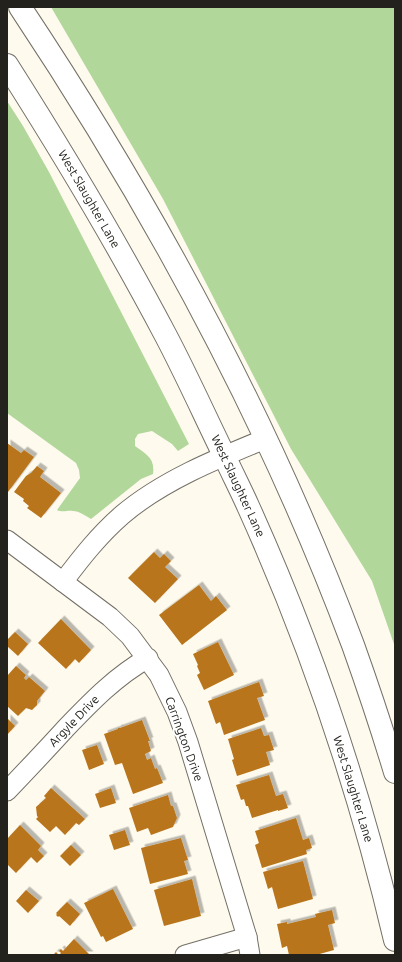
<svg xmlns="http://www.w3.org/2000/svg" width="402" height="962" font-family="Ubuntu,sans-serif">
	<defs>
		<filter id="shadow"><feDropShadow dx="3.5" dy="-3.5" stdDeviation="0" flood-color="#0004"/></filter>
	</defs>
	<rect width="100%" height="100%" fill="#fefaee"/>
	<!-- green -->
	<g fill="#b2d79b">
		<polygon points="51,7 395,7 395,647 372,581 291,449 163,199"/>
		<path d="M7,101L23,126L49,172L189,444L178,451L172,444L152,431L138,434L135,439V446C147,455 155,458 153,474L141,479L91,519C86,516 79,511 73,511C67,510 63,513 57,510L80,478L79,470L76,463L7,413Z"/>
	</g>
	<!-- building -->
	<g fill="#b9751c" filter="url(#shadow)">
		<polygon points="7,443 21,453 24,450 34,457 8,492 7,491"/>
		<polygon points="37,466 44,471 40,477 61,493 41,518 27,508 29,506 23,501 24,499 14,492 26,476 31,473"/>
		<polygon points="154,552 160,558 164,554 171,561 165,567 178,579 155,603 128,578"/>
		<polygon points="199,585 211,601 216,596 227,610 182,645 159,615"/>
		<polygon points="61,619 91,650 79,663 75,659 66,669 38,643"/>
		<polygon points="15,632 28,644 18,656 7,646 7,640"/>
		<polygon points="218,642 234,675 204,690 197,675 200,673 197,666 198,665 193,654"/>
		<polygon points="16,666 26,675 24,678 26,680 29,677 45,691 37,701 37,705 32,710 26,708 18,716 7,706 7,676"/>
		<polygon points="259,682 264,696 257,698 265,720 224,735 220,722 216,724 208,701"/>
		<polygon points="7,718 15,726 7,735"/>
		<polygon points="142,720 150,741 148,741 151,751 145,754 147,760 151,758 155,769 157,768 163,783 133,794 122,763 115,765 104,734 118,729 118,728 120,728"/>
		<polygon points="261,728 264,736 269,735 274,750 266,752 270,765 237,776 232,760 234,759 228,739"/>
		<polygon points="97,745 104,764 89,770 82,750"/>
		<polygon points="269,775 276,796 283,794 288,808 278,811 278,810 252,818 248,806 246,806 244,799 241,800 236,785"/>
		<polygon points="51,788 85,819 79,825 76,823 65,835 56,826 50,832 36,819 38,817 37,816 36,807 46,798 44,796"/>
		<polygon points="111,788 116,803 100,808 95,794"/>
		<polygon points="168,795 171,806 173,806 177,818 173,827 151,835 148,828 137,832 129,808"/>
		<polygon points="296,818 303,840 309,838 312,848 306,850 307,854 262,868 255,845 259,843 255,831"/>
		<polygon points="20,825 41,846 38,850 44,856 37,863 31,857 16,873 7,864 7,839"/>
		<polygon points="125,830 130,845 114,850 109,835"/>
		<polygon points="181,838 188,860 184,861 188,874 150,884 141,848"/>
		<polygon points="71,845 81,855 70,866 60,856"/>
		<polygon points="303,861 313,899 278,909 272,887 268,889 263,872"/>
		<polygon points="192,879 201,916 164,926 154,890"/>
		<polygon points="113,889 133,929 106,942 103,936 101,937 84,903"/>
		<polygon points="26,890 39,901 28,913 16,901"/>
		<polygon points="67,902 80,914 70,926 59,916 58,917 56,915 57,914 56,913"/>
		<polygon points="332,910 335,923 328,925 334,950 316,955 289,955 287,946 282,948 277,924 287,922 287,924 316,917 315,914"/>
		<polygon points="74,939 90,955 53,955 56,952 59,955 61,953 59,951 61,949 63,951"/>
	</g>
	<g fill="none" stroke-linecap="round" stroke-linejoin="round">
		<defs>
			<g id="minor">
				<polyline points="7,540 110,617 130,636 159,675 177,712 188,742 247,937 250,955"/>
				<path d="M63,582C81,558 99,535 122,515C162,481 216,459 265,439"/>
				<path d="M7,791C27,770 47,749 66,728C91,702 116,676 148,658"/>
				<polyline points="185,955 247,937"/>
			</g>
			<g id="secondary">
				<path d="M20,7C153,207 269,420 353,645C368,687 382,729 395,772"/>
				<path d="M7,65C63,153 117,243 166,336C186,374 204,414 223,453C231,471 240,488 248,506C311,645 360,791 395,940"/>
			</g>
		</defs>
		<!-- minor casing -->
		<use href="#minor" stroke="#747066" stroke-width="21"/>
		<!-- secondary casing -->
		<use href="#secondary" stroke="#747066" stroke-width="24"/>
		<!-- minor -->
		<use href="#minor" stroke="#fff" stroke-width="19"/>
		<!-- secondary -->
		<use href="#secondary" stroke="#fff" stroke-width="22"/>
	</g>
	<g text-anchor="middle" stroke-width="4" stroke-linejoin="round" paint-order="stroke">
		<!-- street labels -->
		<g font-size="12" fill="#23221d" stroke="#fff">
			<text transform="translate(89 199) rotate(60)" y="4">West Slaughter Lane</text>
			<text transform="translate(238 486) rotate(65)" y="4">West Slaughter Lane</text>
			<text transform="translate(74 721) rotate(-46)" y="4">Argyle Drive</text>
			<text transform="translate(184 739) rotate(70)" y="4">Carrington Drive</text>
			<text transform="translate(353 789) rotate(73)" y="4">West Slaughter Lane</text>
		</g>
	</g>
	<!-- border -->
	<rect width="402" height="962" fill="none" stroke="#23221d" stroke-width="16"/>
</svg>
